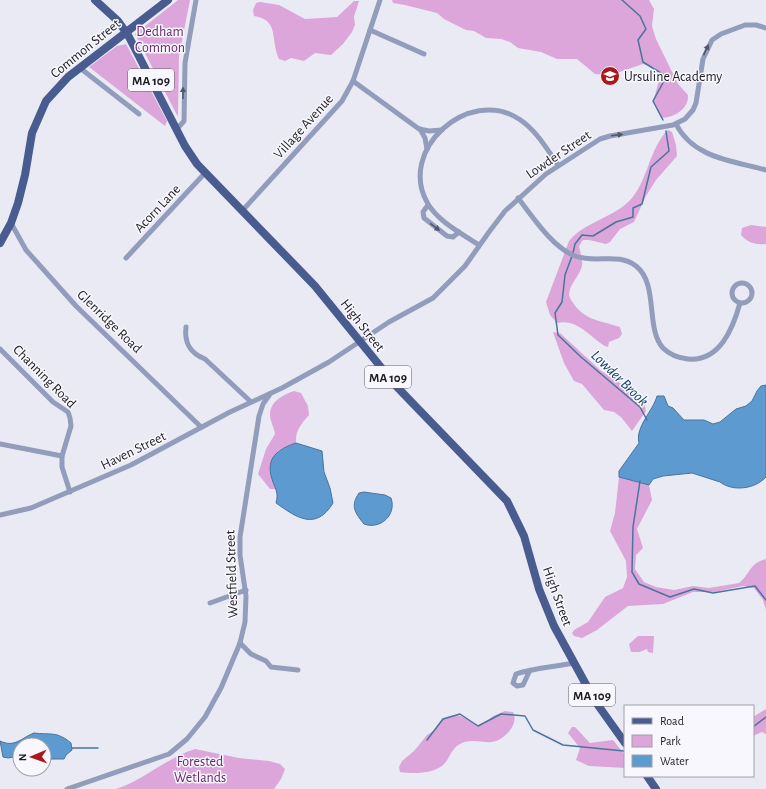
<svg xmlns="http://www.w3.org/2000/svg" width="766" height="789" font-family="'Alegreya Sans',sans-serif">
	<rect width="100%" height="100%" fill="#eaeaf5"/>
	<!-- green -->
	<g fill="#dca6db">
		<polygon points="178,0 190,0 179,56 178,117 135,34"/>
		<path d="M392,0H649L654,9L652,26L656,39L678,84L688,95C689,109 674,118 661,118L653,102L660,77L655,68L643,64L611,75L595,74L577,59H557L541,52L518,48L510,42L501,39L486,38L474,31L466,30L444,19L437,13L405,5L393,3Z"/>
		<path d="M354,1H359L354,17L355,25L352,32L343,44L331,55L315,53L304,61L291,58L285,61L279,59C270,40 280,20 254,16L253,10L256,3L260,2L279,5L305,19L337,17Z"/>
		<polygon points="126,44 167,121 165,126 89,67 117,46"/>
		<path d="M668,130L672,132L676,145L677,156L656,180L646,196L634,222L620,229L610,242L606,244L589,240H583L579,246C580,253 583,259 582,266C579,277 569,284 569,296C581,320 598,320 620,327L622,334L619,338L609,342L608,347L605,346C590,337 577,318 557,323L550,315L546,302L569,241C585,221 615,218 632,198C648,179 650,147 668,130Z"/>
		<path d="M751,225L766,227V244C756,245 748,243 741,235L742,228Z"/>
		<polygon points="553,332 560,333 600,370 626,387 634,401 645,406 646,411 632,431 621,417 614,412 604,410 582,384 574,381 564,363"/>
		<path d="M294,391L301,393L308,406L309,415C301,424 295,431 296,443L279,450L270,473L276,489H270L258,474L266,449L275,434C274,427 270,421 270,415C270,401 283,395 294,391Z"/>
		<path d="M619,477L649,485L652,500L637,529L643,548L636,555L635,569L644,582L656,587L674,590L693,586L709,588L739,583C750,575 748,564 766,559V610L763,600L754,588L743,586L715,592H693L663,604L628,606L597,630L582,638L574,636L572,633L574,630L588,622L605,597L623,588L627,577L626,561L610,531L615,513Z"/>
		<polygon points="638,636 654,636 653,653 648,652 647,649 640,652 631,652 629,644"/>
		<polygon points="766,709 766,734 762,732 755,735 753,738 753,717"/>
		<path d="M505,711L513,712C519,723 507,737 496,741C485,745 472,737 460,744C452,748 450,757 445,763C436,774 413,774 400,772L399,767L402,761L414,751L427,735L435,730L442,719C462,711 461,717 478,725L484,724L493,716Z"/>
		<polygon points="572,727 575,727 590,743 613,740 625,755 625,768 589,766 576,760 580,748 568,733"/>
		<path d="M195,749L239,758L269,761L280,764L285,769L281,779L274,789H116C144,780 166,758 195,749Z"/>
	</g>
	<!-- water -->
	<g fill="#5c9ad0" stroke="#49749c">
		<path d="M766,385V477C755,489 733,492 720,482L692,473L663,476L653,479L649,485L619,477V471L639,443C635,427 653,411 657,396H664L668,406L673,408L684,420H704L713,424L720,422L736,409L746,406L752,401L757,391L761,386Z"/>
		<path d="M296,443L322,451L324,472L330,488L333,503C316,531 297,518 276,503C279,492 275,489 272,479C265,458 278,449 296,443Z"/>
		<path d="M364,492L385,495L391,498C397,515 380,530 364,524C355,513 350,506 359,493Z"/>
		<path d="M34,733C50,735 57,731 71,743L72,750L66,755L64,759H44V745H20V756L8,758L3,757L0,741C15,748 21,738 34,733Z"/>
	</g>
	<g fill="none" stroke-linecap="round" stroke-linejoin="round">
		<!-- stream -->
		<g stroke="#49749c" stroke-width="1.5">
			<polyline points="622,0 640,16 646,29 638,40 643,62 664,75 664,81 653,101 663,120"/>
			<polyline points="573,253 575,244 582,235 593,236 616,222 633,217 633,208 642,204 651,167 669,151 666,131"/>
			<polyline points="572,256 565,275 562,302 555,313 558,335 581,357 640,407 647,420"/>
			<polyline points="640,481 633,527 632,572 639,584 670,597 694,589 713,593 755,586 766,600"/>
			<polyline points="753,727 766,717"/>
			<polyline points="427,740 443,719 460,714 478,726 501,714 525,716 533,730 563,745 624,751"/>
			<polyline points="72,748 98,748"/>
		</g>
		<!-- minor -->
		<g stroke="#919dbb" stroke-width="5">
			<polyline points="370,30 424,54"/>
			<polyline points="80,68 139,114"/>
			<polyline points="353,81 419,129 429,131 442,130"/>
			<path d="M676,124C693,158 733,161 766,170"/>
			<polyline points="177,129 184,121 185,63 196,0"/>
			<polyline points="420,129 425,138 427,149"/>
			<path d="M518,198C533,217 552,247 575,256C595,264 618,252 636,266C659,284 645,328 663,348C670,355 678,358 688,359C720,362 733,328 740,303"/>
			<polyline points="428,205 423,212 424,218 447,236 453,237 459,232"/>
			<polyline points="242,211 342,101 353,81 380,0"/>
			<polyline points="11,223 26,250 76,306 201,427"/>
			<path d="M479,245C461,233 439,222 428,204C396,150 469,86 519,119C536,130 547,149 558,165"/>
			<polyline points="126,258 205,173"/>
			<circle cx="742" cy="293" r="10"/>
			<path d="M186,327C184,343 190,353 205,359L250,401"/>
			<polyline points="0,349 53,402 68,412 70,418 71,426 62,456 62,467 70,492"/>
			<polyline points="0,444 62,456"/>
			<polyline points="0,515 31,508 131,465 230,412 282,388 329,362 389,322 433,298 465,266 489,232 505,211 546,174 600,139 610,136 673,125 685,119 693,110 696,103 703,59 712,40 721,34 745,25 756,25 766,28"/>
			<polyline points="210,603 246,590"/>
			<polyline points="240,643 251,654 266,661 271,667 298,670"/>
			<path d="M530,670L523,685L517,686L513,683L516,674C534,668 554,667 574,663"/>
			<polyline points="67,789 169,754 187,739 205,717 221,688 240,643 245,622 246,596 240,555 240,537 259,416 263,404 270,394"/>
		</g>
		<!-- primary -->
		<g stroke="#485c90" stroke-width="8">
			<polyline points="95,0 118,21 128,35 185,146 197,164 315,286 397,387 507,501 524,536 539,589 554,626 595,701 625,743"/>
			<polyline points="0,243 11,223 18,203 25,175 32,133 46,101 68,77 168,0"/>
			<polyline points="647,776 656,789"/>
		</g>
	</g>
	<!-- one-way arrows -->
	<defs><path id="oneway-solid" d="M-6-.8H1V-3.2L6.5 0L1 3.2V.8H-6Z"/></defs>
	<g fill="#515766">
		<use href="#oneway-solid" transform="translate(706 50) rotate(-65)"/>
		<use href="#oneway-solid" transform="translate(183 93) rotate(-90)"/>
		<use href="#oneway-solid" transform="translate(617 135) rotate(-7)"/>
		<use href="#oneway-solid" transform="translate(435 227) rotate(37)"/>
	</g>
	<!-- icons -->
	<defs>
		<symbol id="school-disc" viewBox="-11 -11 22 22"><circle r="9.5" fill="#ab181b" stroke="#f8f7fe"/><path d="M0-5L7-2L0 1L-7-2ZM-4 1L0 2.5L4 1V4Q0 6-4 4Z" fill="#fff"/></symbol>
	</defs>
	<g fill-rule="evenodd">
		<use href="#school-disc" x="599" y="65" width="22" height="22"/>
	</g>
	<g text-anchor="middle" stroke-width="3" stroke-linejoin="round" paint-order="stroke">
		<!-- shield labels -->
		<g fill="#f8f7fe" stroke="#5f5e63" stroke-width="1">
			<rect x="128" y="69" width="46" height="22" rx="3"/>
			<rect x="365" y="366" width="46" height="22" rx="3"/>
			<rect x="569" y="684" width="46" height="22" rx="3"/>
		</g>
		<g font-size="13" font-weight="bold" fill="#1d1d21">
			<text x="151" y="85">MA 109</text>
			<text x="388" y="382">MA 109</text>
			<text x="592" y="700">MA 109</text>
		</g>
		<!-- park labels -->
		<g font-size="14" fill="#69246a" stroke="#f8f7fe">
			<text x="160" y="36">Dedham<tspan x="160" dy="16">Common</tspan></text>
			<text x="200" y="766">Forested<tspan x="200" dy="16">Wetlands</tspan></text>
		</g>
		<!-- street labels -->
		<g font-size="14" fill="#1d1d21" stroke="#f8f7fe">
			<text transform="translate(85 48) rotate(-39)" y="5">Common Street</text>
			<text transform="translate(303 126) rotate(-48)" y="5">Village Avenue</text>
			<text transform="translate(558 154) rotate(-34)" y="5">Lowder Street</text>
			<text transform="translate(157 208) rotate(-47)" y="5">Acorn Lane</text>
			<text transform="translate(110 321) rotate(44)" y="5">Glenridge Road</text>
			<text transform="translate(363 325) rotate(52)" y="5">High Street</text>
			<text transform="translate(45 376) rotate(45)" y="5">Channing Road</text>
			<text transform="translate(133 450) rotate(-26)" y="5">Haven Street</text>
			<text transform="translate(231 574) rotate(-92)" y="5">Westfield Street</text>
			<text transform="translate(558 596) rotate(70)" y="5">High Street</text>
		</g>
		<!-- poi labels -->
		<g font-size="14" fill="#1d1d21" stroke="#f8f7fe" text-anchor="start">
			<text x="624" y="81">Ursuline Academy</text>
		</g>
		<!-- water labels -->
		<g font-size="15" font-style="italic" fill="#09395d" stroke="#f8f7fe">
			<text transform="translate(620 378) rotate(44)" y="5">Lowder Brook</text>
		</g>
	</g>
	<!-- legend -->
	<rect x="624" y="705" width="130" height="72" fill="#f8f7fe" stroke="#a0a0a6"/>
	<rect x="632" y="718" width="20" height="6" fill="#485c90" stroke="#a0a0a6"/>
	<text x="660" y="725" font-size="12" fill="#1d1d21">Road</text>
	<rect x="632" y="735" width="20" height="12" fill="#dca6db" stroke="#a0a0a6"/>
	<text x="660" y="745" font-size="12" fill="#1d1d21">Park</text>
	<rect x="632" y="755" width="20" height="12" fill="#5c9ad0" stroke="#a0a0a6"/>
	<text x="660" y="765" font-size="12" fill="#1d1d21">Water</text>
	<!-- north arrow -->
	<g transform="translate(32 757) rotate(268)"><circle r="19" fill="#f8f7fe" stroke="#a0a0a6"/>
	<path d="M0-3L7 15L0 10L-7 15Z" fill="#ab181b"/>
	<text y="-6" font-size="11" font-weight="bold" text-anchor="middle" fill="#1d1d21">N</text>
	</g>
</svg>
